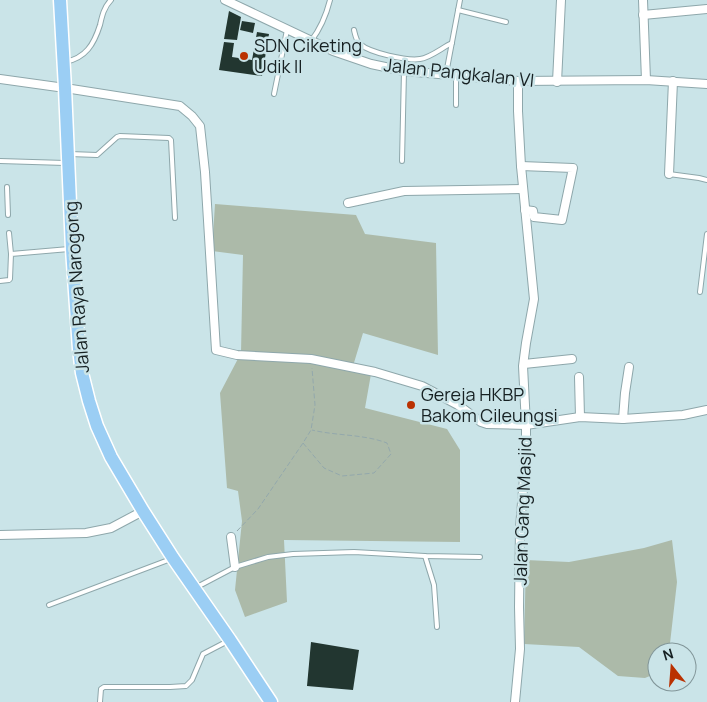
<svg xmlns="http://www.w3.org/2000/svg" width="707" height="702" font-family="Manrope,sans-serif">
	<rect width="100%" height="100%" fill="#cae4e8"/>
	<!-- green -->
	<g fill="#acbaa9">
		<polygon points="215,204 356,215 365,234 436,243 438,355 363,333 353,366 371,374 365,408 447,429 460,450 460,542 284,540 287,602 245,617 235,590 242,521 238,491 227,488 220,393 241,353 243,255 212,251"/>
		<polygon points="672,540 677,582 669,652 657,652 657,673 645,678 618,676 579,647 524,644 526,560 569,562 644,548"/>
	</g>
	<!-- building -->
	<g fill="#223630">
		<polygon points="229,11 241,17 237,40 224,39"/>
		<polygon points="242,21 255,23 253,33 240,30"/>
		<polygon points="257,32 269,34 262,76 219,70 224,42 234,43 232,57 252,60"/>
		<polygon points="311,642 359,650 353,690 307,686"/>
	</g>
	<g fill="none" stroke-linecap="round" stroke-linejoin="round">
		<defs>
			<g id="service">
				<polyline points="458,10 506,22"/>
				<path d="M354,30C355,34 356,41 360,44C370,53 407,61 420,59C430,58 443,47 452,43"/>
				<path d="M311,41C321,28 326,16 330,0"/>
				<path d="M65,62C86,58 94,44 100,25C102,16 104,7 111,0"/>
				<polyline points="446,74 460,0"/>
				<polyline points="274,94 287,30"/>
				<polyline points="456,105 456,75"/>
				<polyline points="70,154 97,155 117,137 120,136 169,138 171,140 175,218"/>
				<polyline points="0,161 65,163"/>
				<polyline points="402,161 404,71"/>
				<polyline points="669,174 699,178 707,180"/>
				<polyline points="7,187 8,215"/>
				<polyline points="9,233 11,254"/>
				<polyline points="0,281 9,280 10,279 11,254 69,249"/>
				<polyline points="700,292 707,234"/>
				<polyline points="425,556 434,585 437,627"/>
				<polyline points="197,587 235,567 268,557 293,554 354,552 425,556 480,557"/>
				<polyline points="49,605 171,559"/>
				<polyline points="100,702 101,689 104,687 170,687 186,686 192,680 203,654 228,641"/>
			</g>
			<g id="minor">
				<polyline points="225,0 333,51 371,64 404,71 518,81 646,80 707,84"/>
				<polyline points="643,0 646,80"/>
				<polyline points="643,15 707,9"/>
				<polyline points="0,79 65,88 180,106 192,116 200,126 205,172 216,350 237,355 311,359 375,372 422,386 458,405 481,422 487,424 526,425 580,417 623,419 683,415 707,410"/>
				<polyline points="557,82 561,0"/>
				<polyline points="521,166 573,168 562,220 534,217 533,211 525,210"/>
				<polyline points="669,174 673,81"/>
				<polyline points="348,203 404,191 523,189"/>
				<polyline points="524,364 572,359"/>
				<polyline points="579,377 580,417"/>
				<polyline points="623,419 625,393 629,367"/>
				<polyline points="0,535 86,533 111,528 143,511"/>
				<polyline points="231,537 235,567"/>
				<polyline points="515,702 520,649 519,607 520,528 526,452 526,425 523,366 526,343 534,299 521,166 518,111 518,81"/>
			</g>
			<polyline id="primary" points="60,0 65,88 72,249 79,349 82,373 89,401 97,426 111,457 143,511 173,558 230,640 271,702"/>
		</defs>
		<!-- service casing -->
		<use href="#service" stroke="#8ea7ab" stroke-width="6"/>
		<!-- minor casing -->
		<use href="#minor" stroke="#8ea7ab" stroke-width="10"/>
		<!-- primary casing -->
		<use href="#primary" stroke="#fff" stroke-width="15"/>
		<!-- path -->
		<g stroke="#93a8ac" stroke-width="1" stroke-dasharray="5 2.5" stroke-linecap="butt">
			<path d="M303,443L324,468L342,476L374,473L391,454L387,443C363,434 337,436 312,430"/>
			<polyline points="237,531 258,509 303,443 311,430 315,405 312,368"/>
		</g>
		<!-- service -->
		<use href="#service" stroke="#fff" stroke-width="4"/>
		<!-- minor -->
		<use href="#minor" stroke="#fff" stroke-width="8"/>
		<!-- primary -->
		<use href="#primary" stroke="#9bcef4" stroke-width="12"/>
	</g>
	<!-- markers -->
	<g fill="#ba3101" stroke="#cae4e8" stroke-width="2">
		<circle cx="244" cy="56" r="5"/>
		<circle cx="411" cy="405" r="5"/>
	</g>
	<g text-anchor="middle" stroke-width="5" stroke-linejoin="round" paint-order="stroke">
		<!-- poi labels -->
		<g font-size="18" fill="#162022" stroke="#cae4e8" text-anchor="start">
			<text x="254" y="52">SDN Ciketing<tspan x="254" dy="21">Udik II</tspan></text>
			<text x="421" y="401">Gereja HKBP<tspan x="421" dy="21">Bakom Cileungsi</tspan></text>
		</g>
		<!-- street labels -->
		<g font-size="18" fill="#162022" stroke="#cae4e8">
			<text transform="translate(459 73) rotate(6)" y="6">Jalan Pangkalan VI</text>
			<text transform="translate(77 287) rotate(-94)" y="6">Jalan Raya Narogong</text>
			<text transform="translate(523 511) rotate(-88)" y="6">Jalan Gang Masjid</text>
		</g>
	</g>
	<!-- north arrow -->
	<g transform="translate(672 667) rotate(343)"><circle r="24" fill="#cae4e8" stroke="#829699"/>
	<path d="M0-4L9 19L0 12L-9 19Z" fill="#ba3101"/>
	<text y="-8" font-size="14" font-weight="bold" text-anchor="middle" fill="#162022">N</text>
	</g>
</svg>
